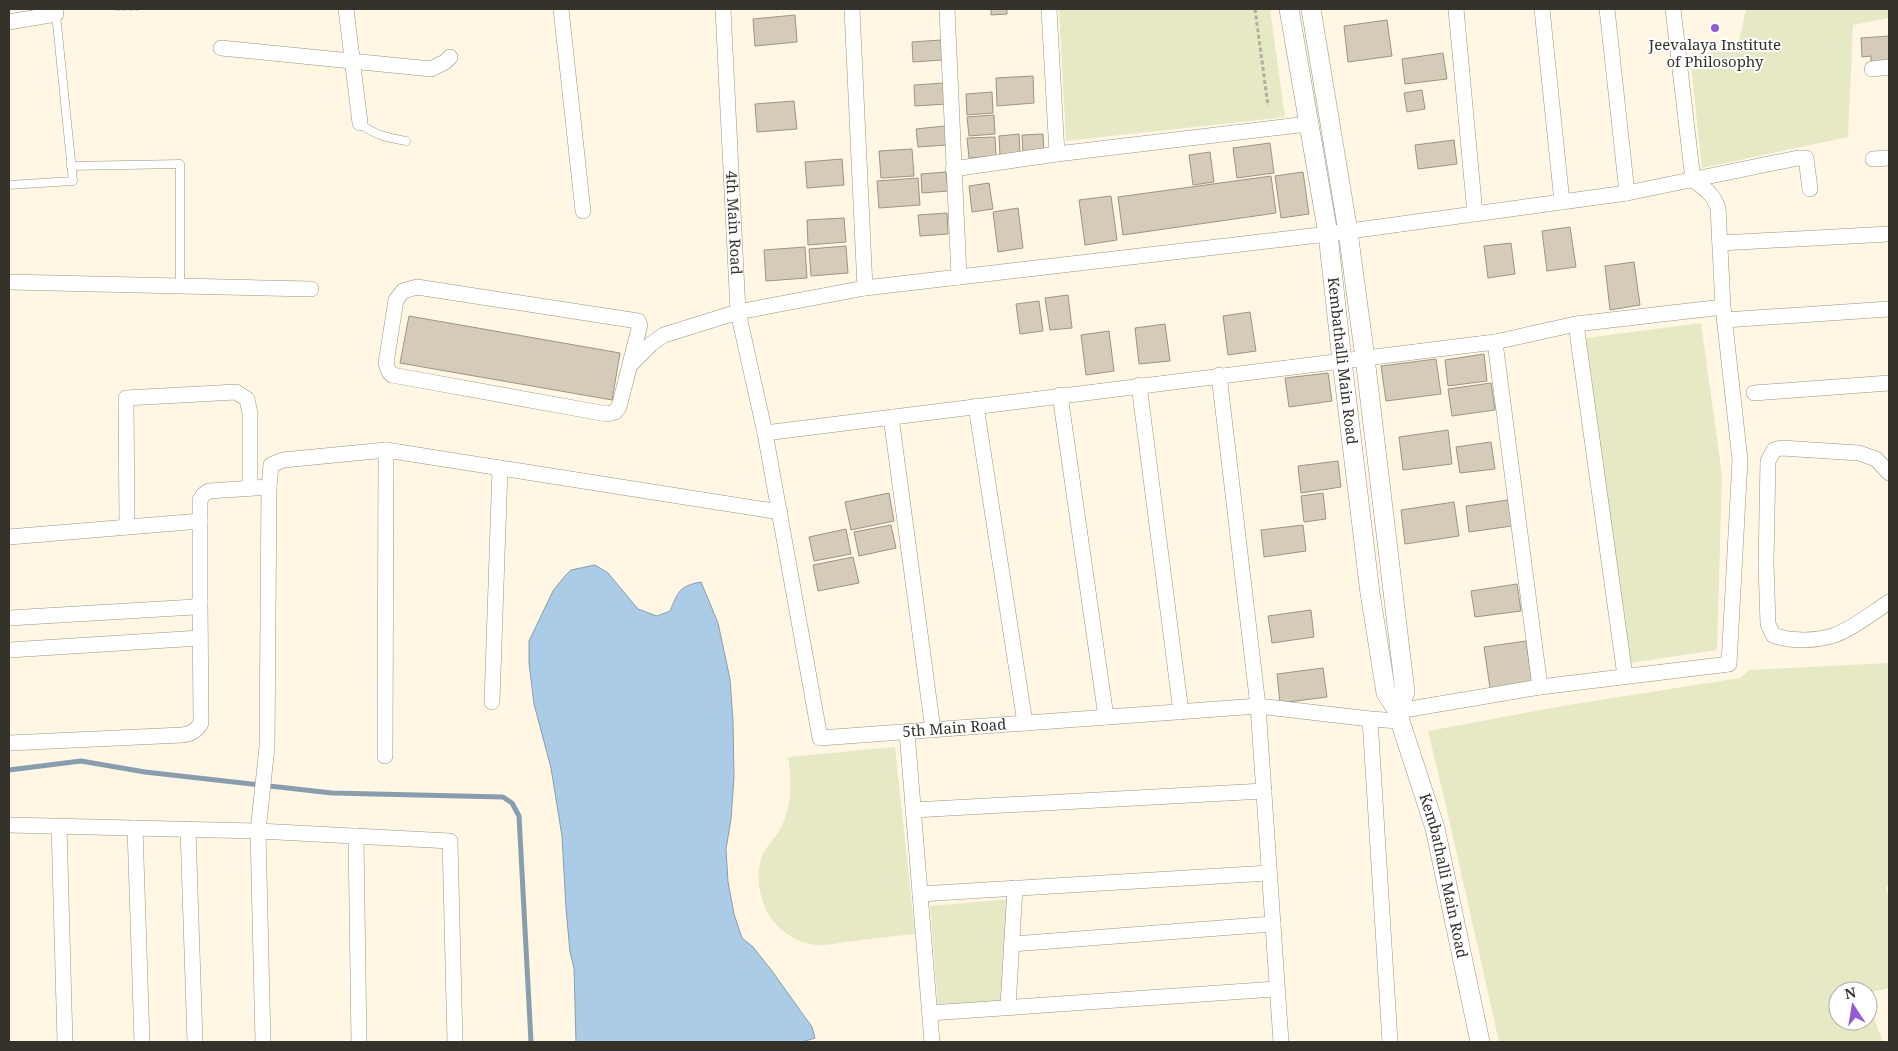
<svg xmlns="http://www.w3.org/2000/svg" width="1898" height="1051" font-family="'Noto Serif',serif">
	<rect width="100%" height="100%" fill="#fff6e4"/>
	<!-- green -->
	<g fill="#e7e9c5">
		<polygon points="1059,9 1270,9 1285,117 1066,141"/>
		<polygon points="1746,9 1889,9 1889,18 1853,25 1848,137 1702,168 1690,57 1738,47"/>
		<polygon points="1701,323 1722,475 1717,650 1630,663 1586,338"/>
		<polygon points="1889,663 1889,886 1886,887 1889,902 1889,988 1868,993 1868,991 1838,991 1838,1021 1868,1021 1868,1002 1883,1042 1499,1042 1449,819 1428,731 1562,706 1740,678 1749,670"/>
		<path d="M895,747L915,934C892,936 869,939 846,942C837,943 826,946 816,945C796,943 776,929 767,912C759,895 756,878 761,860C765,846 775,839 781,828C792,805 792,781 788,757Z"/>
		<polygon points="1011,899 1001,1002 938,1007 930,906"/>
	</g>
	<!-- water -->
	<path fill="#abcce6" stroke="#889eae" d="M595,565L608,573L638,609L657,616L670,611C678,592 679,586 701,582L718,623L730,679L733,721L734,777L731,819L726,849L728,882L734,914L742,938L753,947L772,971L812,1027L815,1038L802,1042H576L574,968L570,952L566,908L562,836L551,768L534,704L529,663V641L553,591L564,577L571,570Z"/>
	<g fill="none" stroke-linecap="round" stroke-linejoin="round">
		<!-- stream -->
		<polyline stroke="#889eae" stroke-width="5" points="9,770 81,761 145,772 332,793 503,797 512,803 519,816 531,1042"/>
	</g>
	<!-- building -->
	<g fill="#d4cbb9" stroke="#9d9584">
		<polygon points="991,9 1007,9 1007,14 991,15"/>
		<polygon points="795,15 797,42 755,46 753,19"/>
		<polygon points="1387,20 1392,56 1348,62 1344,26"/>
		<polygon points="1889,36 1889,65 1871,65 1871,56 1862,57 1861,38"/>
		<polygon points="941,40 942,60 913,62 912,42"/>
		<polygon points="1443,53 1447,79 1405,84 1402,59"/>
		<polygon points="1033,76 1034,103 997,106 996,78"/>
		<polygon points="945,83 947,104 915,106 914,85"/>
		<polygon points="1422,90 1425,109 1407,112 1404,93"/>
		<polygon points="992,92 993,113 967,115 966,94"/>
		<polygon points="794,101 797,129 757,132 755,104"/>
		<polygon points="994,115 995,134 969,136 967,117"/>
		<polygon points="945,126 947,145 918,147 916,129"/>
		<polygon points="1019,134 1020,154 1000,156 999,136"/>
		<polygon points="1043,134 1044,152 1023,153 1022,135"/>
		<polygon points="995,137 996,156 969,158 967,138"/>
		<polygon points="1454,140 1457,164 1418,169 1415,145"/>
		<polygon points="1270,143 1274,173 1237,178 1233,148"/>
		<polygon points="912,149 914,176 881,178 879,151"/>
		<polygon points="1210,152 1214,182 1193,185 1189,155"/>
		<polygon points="842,159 844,185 807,188 805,162"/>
		<polygon points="946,172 948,191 922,193 921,174"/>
		<polygon points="1303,172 1309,214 1281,218 1275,176"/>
		<polygon points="1271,176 1276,213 1123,235 1118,197"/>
		<polygon points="918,178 920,205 879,208 877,181"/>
		<polygon points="989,183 993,209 972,212 969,186"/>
		<polygon points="1111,196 1117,240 1085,245 1079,200"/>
		<polygon points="1018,208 1023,248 998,252 993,212"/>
		<polygon points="947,213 948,234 920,236 918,215"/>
		<polygon points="844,218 846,242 808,245 807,220"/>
		<polygon points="1570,227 1576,267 1547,271 1542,231"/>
		<polygon points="1511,243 1515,274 1488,278 1484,246"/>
		<polygon points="846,246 848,273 811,276 809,249"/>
		<polygon points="805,247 807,278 766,281 764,250"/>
		<polygon points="1634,262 1640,305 1610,310 1605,266"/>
		<polygon points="1068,295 1072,328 1050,330 1045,298"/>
		<polygon points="1039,301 1043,331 1020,334 1016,304"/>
		<polygon points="1250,312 1256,351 1228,355 1223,316"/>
		<polygon points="409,316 620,353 612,400 400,363"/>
		<polygon points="1165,324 1170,361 1139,364 1135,328"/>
		<polygon points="1109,331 1114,371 1086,375 1081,335"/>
		<polygon points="1484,354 1487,381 1448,386 1445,360"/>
		<polygon points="1436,359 1441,394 1386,401 1381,366"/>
		<polygon points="1328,373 1332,401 1289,407 1285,378"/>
		<polygon points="1491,383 1495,410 1452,416 1448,389"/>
		<polygon points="1448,430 1452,464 1403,470 1399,437"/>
		<polygon points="1491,442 1495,469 1460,473 1456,447"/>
		<polygon points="1338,461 1341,487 1301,493 1298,466"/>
		<polygon points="889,493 894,521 851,530 845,502"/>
		<polygon points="1323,493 1326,519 1304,522 1301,496"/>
		<polygon points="1508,500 1512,526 1469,532 1466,506"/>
		<polygon points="1454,502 1459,536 1405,544 1401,510"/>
		<polygon points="891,525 896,548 859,556 854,532"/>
		<polygon points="1303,525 1306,551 1264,557 1261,530"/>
		<polygon points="846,529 851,554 814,561 809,537"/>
		<polygon points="853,557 859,583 818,591 813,565"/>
		<polygon points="1517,584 1521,611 1475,617 1471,591"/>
		<polygon points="1311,610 1314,637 1272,643 1268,616"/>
		<polygon points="1526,641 1532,682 1490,688 1484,647"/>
		<polygon points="1323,668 1327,697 1280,703 1277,674"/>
	</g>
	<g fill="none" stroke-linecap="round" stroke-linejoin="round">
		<defs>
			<g id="service">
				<path d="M360,123C373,135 389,138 406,141"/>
				<polyline points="71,166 180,164 180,286"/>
				<polyline points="9,185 73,181 56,14"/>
			</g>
			<g id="minor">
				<polyline points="346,9 360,123"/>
				<polyline points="561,9 583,211"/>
				<path id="s1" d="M723,9L738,312L765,433L820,738L1258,706L1370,719L1400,721"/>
				<polyline points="852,9 865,288"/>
				<polyline points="947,9 959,277"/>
				<polyline points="1049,9 1057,154"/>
				<polyline points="1456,9 1475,214"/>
				<polyline points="1542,9 1562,202"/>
				<polyline points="1607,9 1627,193"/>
				<polyline points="1673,9 1693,180"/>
				<polyline points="9,22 56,14 55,9"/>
				<polyline points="221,48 431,69 445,62 450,57"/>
				<polyline points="1872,69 1889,67"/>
				<polyline points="1873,159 1889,158"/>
				<polyline points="953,169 1057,154 1308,124"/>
				<polyline points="1720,243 1889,234"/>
				<polyline points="9,282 311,289"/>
				<polygon points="417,287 638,321 640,325 619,407 615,412 607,414 392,375 389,372 386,363 396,300 403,291"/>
				<polyline points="1725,320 1889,309"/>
				<polyline points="1576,324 1625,676"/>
				<polyline points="1495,342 1540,687"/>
				<polyline points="630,365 651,344 664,335 738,312 865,288 1328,234 1627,193 1798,158 1806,158 1810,189"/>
				<polyline points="1219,375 1258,706 1281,1042"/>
				<polyline points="1139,385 1181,712"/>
				<polyline points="1754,393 1889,383"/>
				<polyline points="1060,395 1106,717"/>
				<polyline points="976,406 1025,723"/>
				<polyline points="891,417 933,730"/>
				<polyline points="765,433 1495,342 1576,324 1723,307"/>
				<path d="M1889,473L1876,459L1859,453L1781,448L1774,450L1768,461L1766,563L1768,624L1773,635C1791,642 1817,641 1835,635C1854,628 1872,613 1889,602"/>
				<polyline points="127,527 126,398 236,392 247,399 250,414 250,488"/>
				<polyline points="9,537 200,521"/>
				<polyline points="9,618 195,607 200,601 200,500 203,495 209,491 269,487"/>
				<polyline points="9,650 200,638"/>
				<polyline points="492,702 500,468"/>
				<path d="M1398,711L1540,687L1729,664L1740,460L1723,307L1718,208C1713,194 1705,188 1693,180"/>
				<polyline points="1370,719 1390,1042"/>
				<polyline points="907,732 932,1042"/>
				<path d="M9,743L182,735C191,734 196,731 201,723L200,601"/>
				<polyline points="385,756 386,450"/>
				<polyline points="913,810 1264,791"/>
				<polyline points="9,825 258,831 450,841 455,1042"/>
				<polyline points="59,826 65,1042"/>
				<polyline points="135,828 142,1042"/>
				<polyline points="188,829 195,1042"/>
				<polyline points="356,836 359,1042"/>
				<polyline points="920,894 1269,873"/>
				<polyline points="1012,944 1273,924"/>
				<polyline points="1008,1007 1015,888"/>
				<polyline points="930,1013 1277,989"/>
				<polyline points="263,1042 258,831 267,747 269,487 271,465 283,460 386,450 780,512"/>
			</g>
			<g id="tertiary">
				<path id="s2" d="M1289,9L1328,234L1342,361L1370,593L1386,693L1398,711L1400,721L1435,828L1480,1042"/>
				<polyline points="1311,9 1348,232 1365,358 1405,692 1398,711"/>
			</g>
		</defs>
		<!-- service casing -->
		<use href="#service" stroke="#9c9483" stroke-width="9"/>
		<!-- minor casing -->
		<use href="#minor" stroke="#9c9483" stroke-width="16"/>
		<!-- tertiary casing -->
		<use href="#tertiary" stroke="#9c9483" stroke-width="20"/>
		<!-- path -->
		<g stroke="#b5aea0" stroke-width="3" stroke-dasharray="4 2.5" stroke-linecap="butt">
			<polyline points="116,9 138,9"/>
			<polyline points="1255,9 1268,106"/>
		</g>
		<!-- service -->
		<use href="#service" stroke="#fff" stroke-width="8"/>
		<!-- minor -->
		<use href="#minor" stroke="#fff" stroke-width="15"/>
		<!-- tertiary -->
		<use href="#tertiary" stroke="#fff" stroke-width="19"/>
	</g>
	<!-- markers -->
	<circle fill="#955dd5" stroke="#fff" stroke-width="2" cx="1715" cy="28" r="5"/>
	<g text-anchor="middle" stroke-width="4" stroke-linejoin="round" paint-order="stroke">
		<!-- poi labels -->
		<g font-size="15" fill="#35322b" stroke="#fff">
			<text x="1715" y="50">Jeevalaya Institute<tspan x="1715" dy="17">of Philosophy</tspan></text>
		</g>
		<!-- street labels -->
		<g font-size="15" fill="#35322b" stroke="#fff">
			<text dy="5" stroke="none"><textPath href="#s1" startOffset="214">4th Main Road</textPath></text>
			<text dy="5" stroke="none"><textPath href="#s2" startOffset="356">Kembathalli Main Road</textPath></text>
			<text dy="5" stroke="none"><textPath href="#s1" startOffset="872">5th Main Road</textPath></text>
			<text dy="5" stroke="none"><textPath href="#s2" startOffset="884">Kembathalli Main Road</textPath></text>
		</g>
	</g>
	<!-- border -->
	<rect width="1898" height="1051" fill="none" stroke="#35322b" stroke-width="20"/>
	<!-- north arrow -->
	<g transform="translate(1853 1006) rotate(348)"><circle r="24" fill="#ffffff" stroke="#aeadaa"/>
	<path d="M0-4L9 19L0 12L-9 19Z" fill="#955dd5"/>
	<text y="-8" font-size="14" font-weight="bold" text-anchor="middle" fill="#35322b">N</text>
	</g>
</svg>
